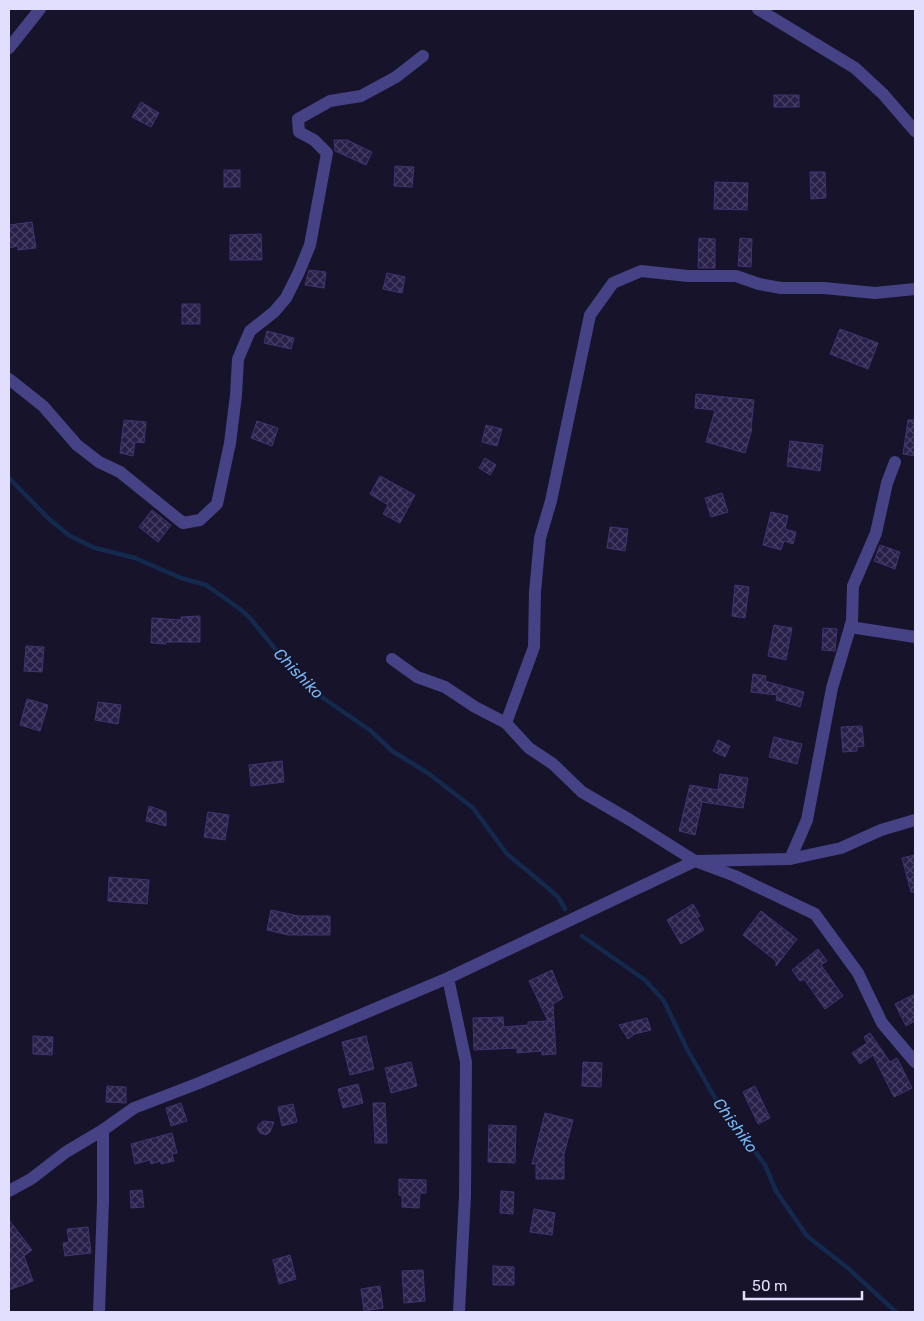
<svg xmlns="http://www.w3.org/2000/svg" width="924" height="1321" font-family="Rubik,sans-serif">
	<defs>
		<pattern id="building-cross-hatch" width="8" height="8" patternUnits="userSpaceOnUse" patternTransform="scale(1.25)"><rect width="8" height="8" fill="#292049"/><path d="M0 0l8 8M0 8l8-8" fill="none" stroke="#484064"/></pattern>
	</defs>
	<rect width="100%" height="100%" fill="#17132a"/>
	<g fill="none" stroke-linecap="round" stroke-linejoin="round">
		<!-- stream -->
		<g stroke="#13294d" stroke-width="4.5">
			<polyline points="9,478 49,519 70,536 95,548 135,558 181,578 206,585 240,609 250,618 294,672 316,693 371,731 392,751 428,773 473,808 507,854 548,888 558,897 565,909"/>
			<polyline points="582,936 645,980 664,1001 687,1049 715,1098 765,1165 776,1191 807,1236 849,1269 896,1312"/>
		</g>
	</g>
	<!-- building -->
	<g fill="url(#building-cross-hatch)" stroke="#413473">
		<rect x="774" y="95" width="25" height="12"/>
		<polygon points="141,102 159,113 151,127 132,117"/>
		<polygon points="334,140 347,140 372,152 366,165 335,151"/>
		<polygon points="395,166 414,167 412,187 394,186"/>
		<rect x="224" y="170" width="16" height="17"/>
		<polygon points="810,172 825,172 826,198 811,199"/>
		<polygon points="715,182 748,183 747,210 714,209"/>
		<polygon points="32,222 36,248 18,250 18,246 9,248 9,225"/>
		<polygon points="261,234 262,260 230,260 230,235"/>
		<polygon points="699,238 715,239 715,268 698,268"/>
		<polygon points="740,238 752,239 751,267 738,266"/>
		<polygon points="309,270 326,272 324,288 305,285"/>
		<polygon points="387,273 405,277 402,293 383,289"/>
		<rect x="182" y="304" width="18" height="20"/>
		<polygon points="840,329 878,343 868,369 830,354"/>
		<polygon points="267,331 294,338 291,349 264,343"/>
		<polygon points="696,394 754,400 751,428 752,429 745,453 706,442 715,410 695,408"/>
		<polygon points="124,420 146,422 144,443 135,442 133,456 120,453"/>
		<polygon points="908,420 915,420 915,456 903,454"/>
		<polygon points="257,421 278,428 272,446 251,438"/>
		<polygon points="486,425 502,429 497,446 482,442"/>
		<polygon points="790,441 823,445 820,471 787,466"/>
		<polygon points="485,458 496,465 490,475 479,468"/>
		<polygon points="380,476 415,495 400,523 383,514 388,505 370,494"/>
		<polygon points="722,493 728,512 711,517 705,498"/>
		<polygon points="152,510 171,525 158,542 139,527"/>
		<polygon points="771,512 788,516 785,529 796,532 793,544 784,541 781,550 763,545"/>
		<polygon points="610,527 628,529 625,551 607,548"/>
		<polygon points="880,545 900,552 895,569 874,561"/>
		<polygon points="735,585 749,587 745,618 732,616"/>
		<polygon points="200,616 200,642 166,642 166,644 151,643 152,618 181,620 181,617"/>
		<polygon points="774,625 792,628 786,660 768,656"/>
		<polygon points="823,628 837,629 835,651 822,650"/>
		<polygon points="26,646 44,647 42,672 24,671"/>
		<polygon points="753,674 766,676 765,681 804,692 800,707 776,700 777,695 751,692"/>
		<polygon points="27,699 48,705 40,731 20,725"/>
		<polygon points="98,702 121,705 118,724 95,720"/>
		<polygon points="862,726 864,746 857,747 857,751 843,752 841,727"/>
		<polygon points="774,737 802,744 797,764 769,757"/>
		<polygon points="718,740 730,746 725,757 713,751"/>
		<polygon points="282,761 284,782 251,786 249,765"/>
		<polygon points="720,774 748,778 743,808 702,802 695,835 679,831 690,785 718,790"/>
		<polygon points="149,806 166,812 166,826 146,821"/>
		<polygon points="208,812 229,815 225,840 204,837"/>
		<polygon points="915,855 915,892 911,892 902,858"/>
		<polygon points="109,877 149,880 147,904 108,901"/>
		<polygon points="693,904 700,916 697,917 704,930 681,944 667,920"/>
		<polygon points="271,910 299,916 330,916 330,935 288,935 267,930"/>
		<polygon points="761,911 797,939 776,966 776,961 743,935"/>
		<polygon points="818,949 827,961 821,965 843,996 825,1009 804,979 800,981 792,970"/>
		<polygon points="552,970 563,998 553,1004 556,1054 542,1055 542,1051 517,1053 517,1048 474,1050 473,1018 503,1017 504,1027 528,1025 528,1022 548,1021 529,981"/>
		<polygon points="915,994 915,1021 906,1026 895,1004"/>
		<polygon points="647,1018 651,1030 635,1034 628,1039 619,1025"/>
		<polygon points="870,1033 890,1062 897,1058 912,1088 894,1097 873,1055 860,1064 852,1053 867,1043 864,1037"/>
		<polygon points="33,1036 53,1037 52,1055 33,1054"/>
		<polygon points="366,1036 374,1069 350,1075 342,1042"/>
		<polygon points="411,1062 417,1086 391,1093 385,1068"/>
		<polygon points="583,1062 602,1063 601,1087 582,1086"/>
		<polygon points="358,1084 363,1103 343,1108 338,1089"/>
		<polygon points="107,1086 126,1087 126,1103 106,1102"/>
		<polygon points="755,1086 770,1118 758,1124 743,1092"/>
		<polygon points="181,1103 187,1121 171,1126 166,1108"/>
		<polygon points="373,1103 385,1103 387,1143 375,1143"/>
		<polygon points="293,1104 297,1122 282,1126 278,1107"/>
		<polygon points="545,1113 573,1120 564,1154 564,1179 536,1179 536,1164 532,1164"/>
		<polygon points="263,1121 274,1122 270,1132 266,1135 260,1133 257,1128 259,1124"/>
		<polygon points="489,1125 516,1126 515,1163 488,1162"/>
		<polygon points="172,1133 177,1153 172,1154 174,1161 161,1164 161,1161 151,1164 150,1160 135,1164 131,1144"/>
		<polygon points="399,1179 426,1180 426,1193 420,1193 419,1208 402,1207 402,1195 399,1195"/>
		<polygon points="142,1190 144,1207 131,1208 130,1191"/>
		<polygon points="501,1191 514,1192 513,1214 500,1213"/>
		<polygon points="534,1209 555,1213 552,1235 530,1232"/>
		<polygon points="9,1220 32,1250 24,1256 33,1281 9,1290"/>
		<polygon points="88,1227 91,1253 65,1256 63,1243 69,1242 67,1229"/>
		<polygon points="290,1255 296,1279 279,1284 273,1260"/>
		<polygon points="493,1266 514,1267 514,1285 493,1285"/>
		<polygon points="423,1270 425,1301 404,1303 402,1271"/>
		<polygon points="380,1286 383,1308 364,1311 361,1289"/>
	</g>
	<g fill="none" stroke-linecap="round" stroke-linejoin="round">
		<!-- minor -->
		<g stroke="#454285" stroke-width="12">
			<polyline points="758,9 855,68 883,94 915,131"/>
			<polyline points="9,48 40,9"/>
			<polyline points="915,289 875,293 824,288 781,288 759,284 736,276 688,276 641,271 613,283 590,315 551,501 540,538 535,592 534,647 506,723 529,748 553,764 582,792 630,820 695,861 735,876 815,914 858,973 882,1023 915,1062"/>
			<polyline points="9,379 43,406 77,445 99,462 120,472 183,523 200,520 217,504 230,443 236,395 238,359 250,331 274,312 286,298 299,272 310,245 327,153 314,140 299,132 298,119 330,101 361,96 396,77 423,56"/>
			<polyline points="850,627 915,637"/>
			<polyline points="392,659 417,677 445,687 475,707 506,723"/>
			<polyline points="790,859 807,820 832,688 852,621 853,586 876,533 887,483 895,462"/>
			<polyline points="448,978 466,1062 465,1196 459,1312"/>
			<polyline points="9,1191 31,1179 66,1152 103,1130 134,1108 199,1083 448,978 695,861 790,859 841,848 881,830 915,820"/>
			<polyline points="99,1312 103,1202 103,1130"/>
		</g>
	</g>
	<g text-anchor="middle" stroke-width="4" stroke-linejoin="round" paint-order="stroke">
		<!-- water labels -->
		<g font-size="16" font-style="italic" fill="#74b8f5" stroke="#17132a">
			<text transform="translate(299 673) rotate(46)" y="6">Chishiko</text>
			<text transform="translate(736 1125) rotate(54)" y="6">Chishiko</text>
		</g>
	</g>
	<!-- border -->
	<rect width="924" height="1321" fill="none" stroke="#e2defd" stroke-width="20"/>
	<!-- scale -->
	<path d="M744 1291v8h118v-8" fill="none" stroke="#e2defd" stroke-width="2.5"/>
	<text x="752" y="1291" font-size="15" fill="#e2defd" stroke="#17132a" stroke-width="4" paint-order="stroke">50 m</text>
</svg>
